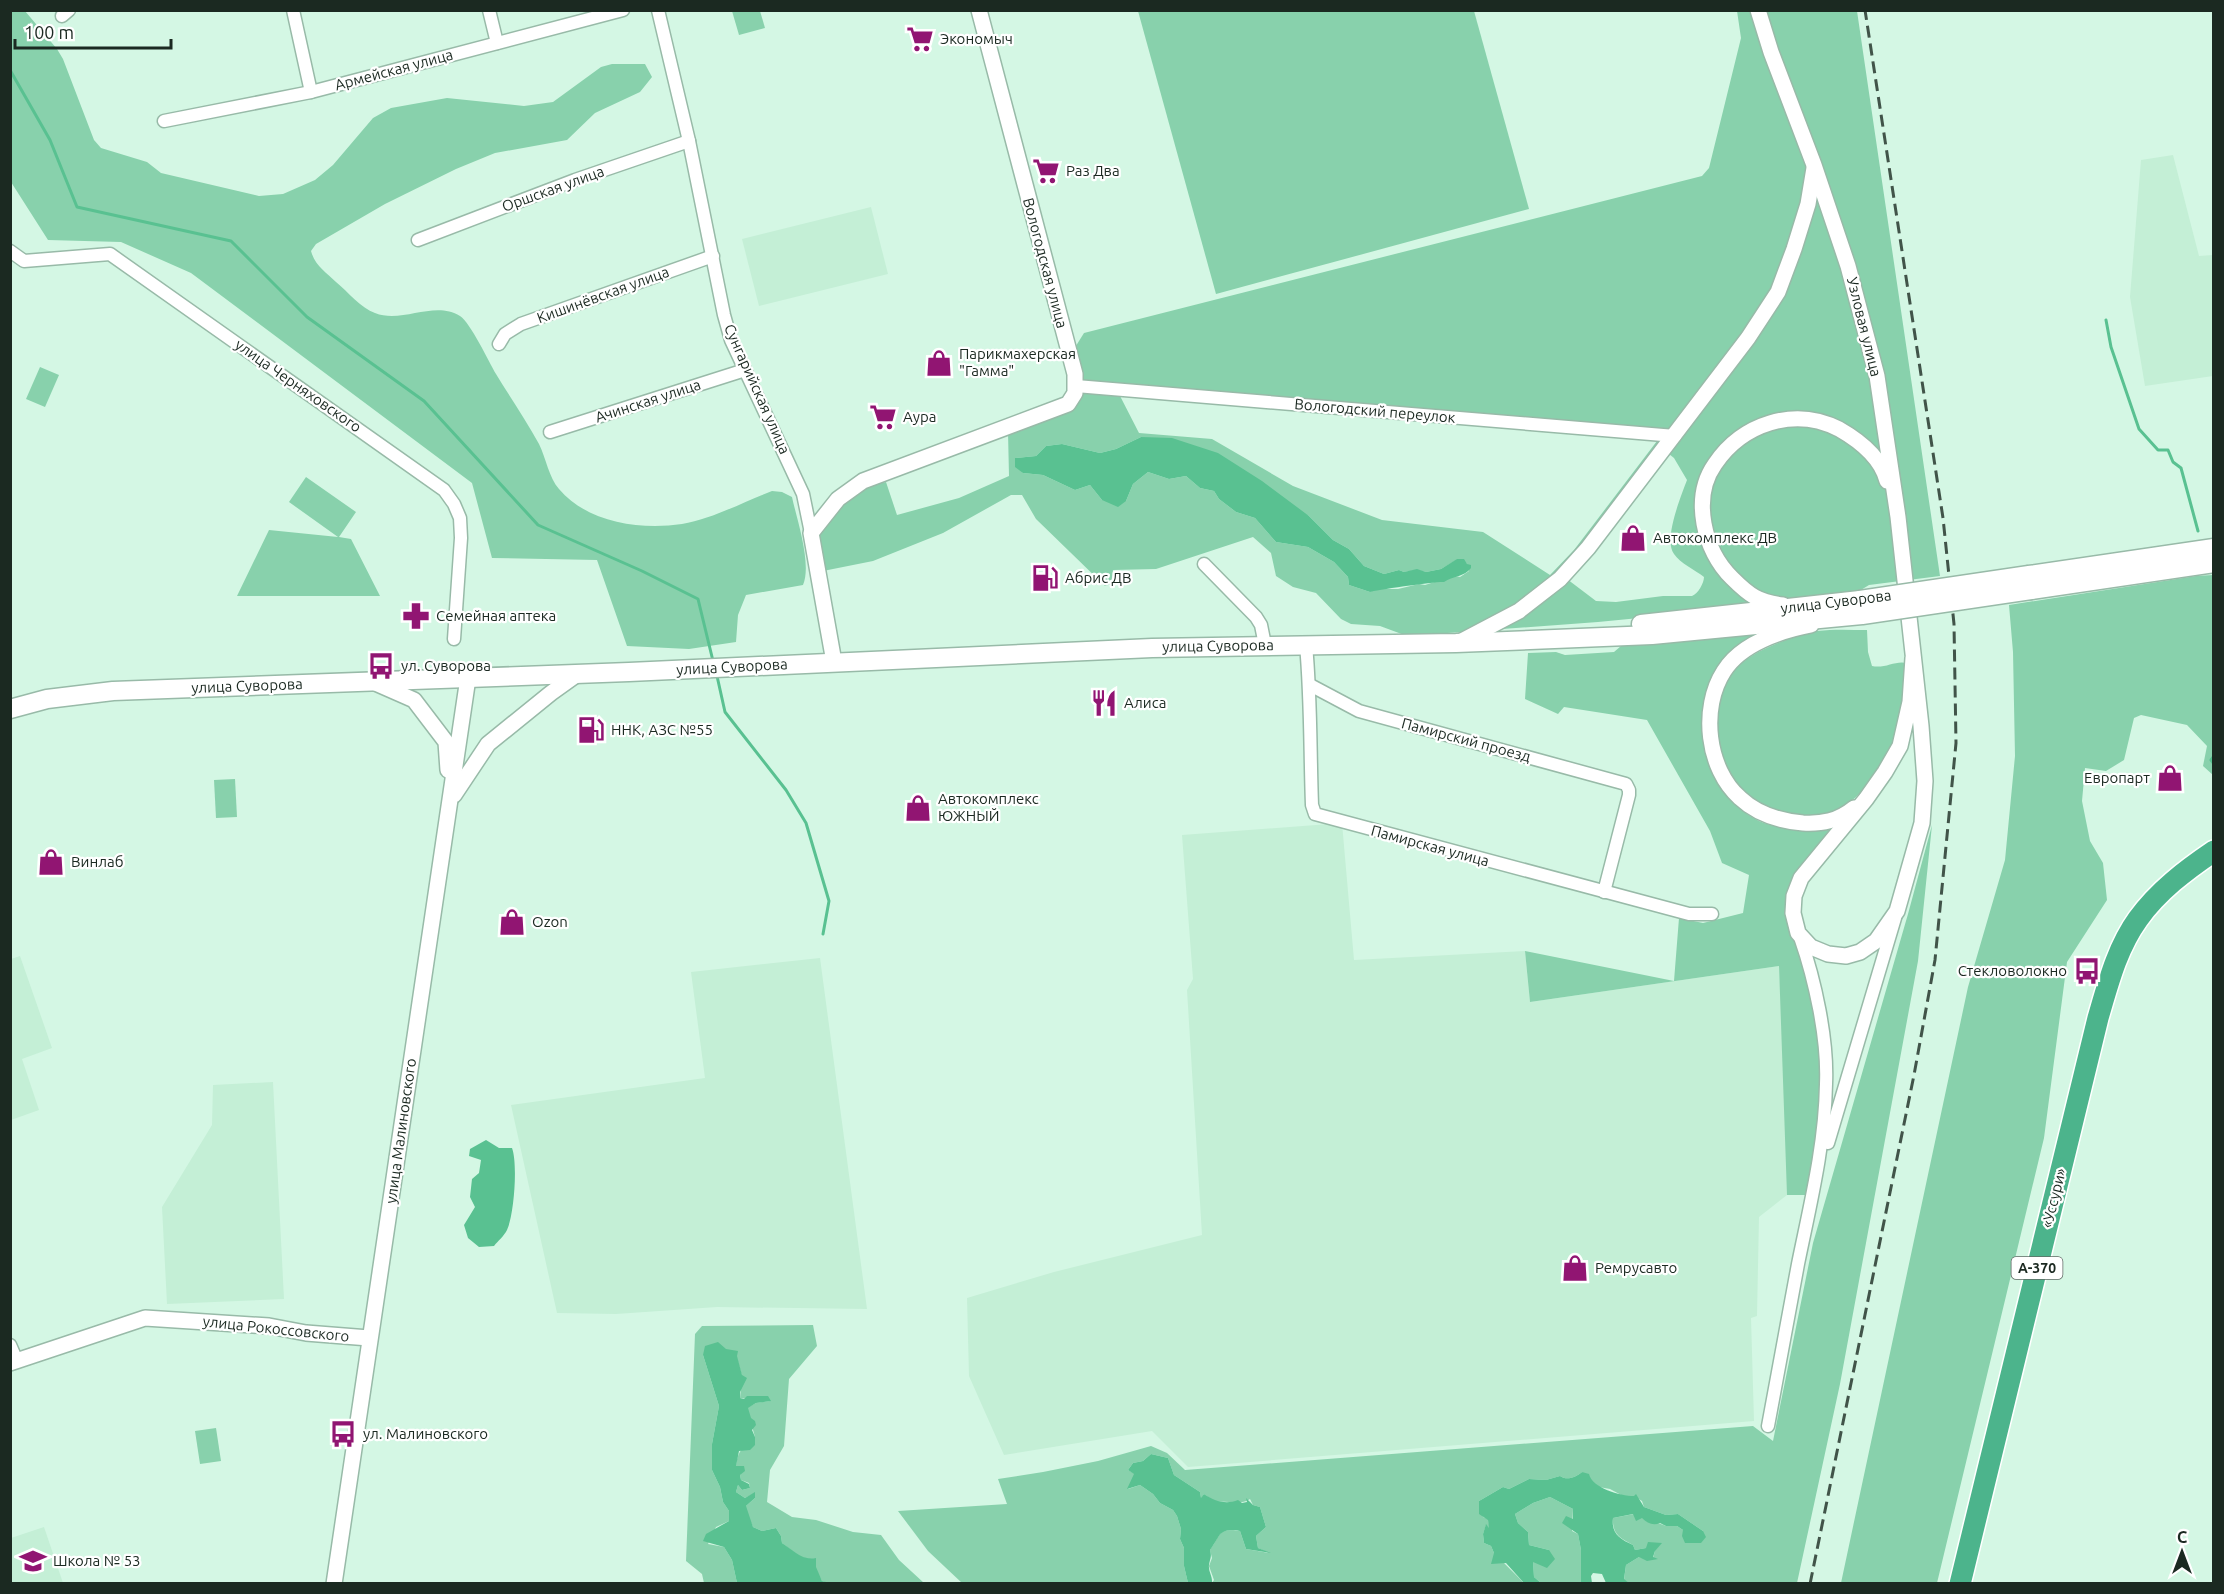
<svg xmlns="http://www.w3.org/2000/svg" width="2224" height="1594" font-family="Ubuntu,sans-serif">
	<rect width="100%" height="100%" fill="#d4f7e4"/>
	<!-- built -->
	<g fill="#c4efd6">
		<polygon points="2173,155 2199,256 2213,255 2213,376 2145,386 2130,297 2141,160"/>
		<polygon points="871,207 888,274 759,306 742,239"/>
		<polygon points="1342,823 1354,960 1525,951 1530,1002 1779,966 1788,1131 1787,1195 1759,1217 1757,1316 1751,1318 1754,1421 1188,1467 1152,1431 1004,1455 969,1376 967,1298 1054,1272 1202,1235 1187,990 1193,979 1182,835"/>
		<polygon points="20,956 52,1048 22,1059 39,1110 11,1120 11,959"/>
		<polygon points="820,958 867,1309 717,1307 616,1314 557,1313 511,1105 705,1078 691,972"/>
		<polygon points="273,1082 284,1299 167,1304 162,1207 212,1125 213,1085"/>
		<polygon points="44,1527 63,1583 11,1583 11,1538"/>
	</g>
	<!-- green -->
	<g fill="#88d1ac" fill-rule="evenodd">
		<path d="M11,10L25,11L57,49L63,59L94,140L101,148L147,162L161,173L259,196L283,194L315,180L333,165L373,118L391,108L447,98L524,106L553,102L601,67L612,64H645L652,77L640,92L595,113L567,140L495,153L456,169L385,204L316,244L311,251C315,266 326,272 336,282C348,292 361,308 375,313C402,324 434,300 460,316C470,322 489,362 496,374C510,397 526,420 539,444C546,458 549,478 559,489C588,523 640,530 682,524C712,519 743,502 772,491L782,492L792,497C797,520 812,564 803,585L746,595L738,615L736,642L689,649L627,646L597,560L492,558L472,483L191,273L121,242L48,240L11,182Z"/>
		<polygon points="732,11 760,11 765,28 739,35"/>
		<polygon points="1138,11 1474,11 1529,209 1216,294"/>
		<path d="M1737,11H1857L1940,576L1869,585L1856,593L1804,601L1776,598L1744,603L1742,608L1598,622L1407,636L1380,626L1351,624L1341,619L1316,593L1293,587L1276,576L1271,553L1253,537L1156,569L1113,570L1111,584L1105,586L1036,519L1022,495H1011L943,533L873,561L823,571L817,536C838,508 850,489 886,482L897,515L959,498L1009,476L1008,432L1070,409L1074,349L1084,333L1702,176L1709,168L1741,38ZM1119,394L1656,441H1657L1574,550L1550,575L1483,532L1382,520L1293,486L1212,439L1139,433ZM1141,437L1309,516L1333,540L1349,549L1364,566L1384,574L1399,570L1404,572L1417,570L1426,572L1441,569L1458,559L1467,564L1469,571L1460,577L1453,576L1425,585L1419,584L1398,589H1376L1370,592L1349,585L1348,577L1334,562L1308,547L1276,542L1255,518L1236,512L1219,499L1214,491L1200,488L1186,476L1169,479L1148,472L1133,484L1126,501L1102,500L1090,485L1075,490L1043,475L1023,473L1015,458L1036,456L1046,446L1062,444L1100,453L1116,449ZM1664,450L1674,458L1687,480C1681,496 1663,540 1674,554C1680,563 1695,570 1704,577C1704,583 1698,594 1692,596H1663L1616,602L1596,601L1563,576Z"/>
		<polygon points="40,367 59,375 45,407 26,399"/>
		<polygon points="306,477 356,512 339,537 351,539 380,596 237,596 269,530 338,537 289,502"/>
		<polygon points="2213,575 2213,775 2203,766 2207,746 2187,725 2141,715 2134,718 2124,760 2106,771 2085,768 2082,801 2090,841 2103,863 2107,900 2067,962 2044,1138 1937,1583 1841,1583 1968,987 2005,860 2015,756 2013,652 2009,605 2196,576"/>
		<path d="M1867,630L1868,652L1872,666C1885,669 1895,660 1907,663C1906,680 1908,701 1903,717C1887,765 1848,834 1787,815C1774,811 1757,806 1747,795C1729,777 1715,748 1716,722C1717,678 1740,658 1778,643C1791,638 1804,633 1817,631C1834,629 1851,630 1867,630Z"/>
		<path d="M1748,634L1752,638C1736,650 1719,661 1710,680C1698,708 1706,733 1714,761C1717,769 1719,779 1723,787C1731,801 1744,814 1759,821C1781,831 1809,827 1832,826L1834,831L1804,868L1798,942L1821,1039L1822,1105L1807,1195H1787L1779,966L1530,1002L1525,951L1674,981L1679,918L1703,923L1743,913L1749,875L1722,863L1710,831L1647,720L1564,707L1558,714L1525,699L1528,653L1556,652L1565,655L1614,652L1621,646Z"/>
		<polygon points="235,779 237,817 216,818 214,780"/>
		<path d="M1932,825L1918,961L1840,1384L1797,1583H1629L1624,1580L1626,1565L1639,1557L1653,1558L1655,1551L1646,1548L1635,1550L1633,1545C1620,1538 1612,1534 1613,1518L1634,1514L1666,1526H1677L1683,1530L1703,1531L1678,1514L1666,1515L1644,1507L1642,1501L1634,1496H1623L1610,1489L1599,1487L1582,1472C1576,1477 1567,1481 1560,1476L1546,1480L1529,1479L1509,1489L1503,1487L1479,1501L1483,1517L1488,1519L1490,1530L1486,1525L1483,1534L1484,1543L1491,1546L1494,1553L1524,1583H1212L1214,1580L1209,1566L1212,1558L1210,1550C1221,1535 1217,1528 1240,1531L1246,1549L1269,1553L1258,1548L1256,1536L1266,1527L1260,1507L1253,1505L1250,1499C1240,1506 1227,1500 1215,1502L1204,1494L1201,1499L1200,1492L1174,1475L1168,1458L1151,1454L1143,1461L1133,1463L1128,1470L1135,1474L1128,1489L1140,1485L1153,1494L1160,1503L1173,1510L1177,1516L1181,1529L1180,1539L1184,1548V1566L1188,1583H962L928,1551L898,1511L1007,1504L998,1479L1043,1472L1098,1461L1151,1446L1167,1453L1185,1470L1753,1426L1773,1441L1813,1243L1908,914Z"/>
		<path d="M813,1325L817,1346L789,1379L784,1446L770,1470L767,1502L792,1517L816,1520L853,1532L881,1535L899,1560L924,1583L830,1584L822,1581L810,1559L800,1557L782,1543L781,1536L776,1528L762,1531L753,1527L746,1512V1506L755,1498V1493L745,1498L736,1492L738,1485L742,1490L750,1488L749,1483L741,1480L740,1475L744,1466L736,1467C737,1451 744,1446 755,1437L747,1408L756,1403L770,1401L740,1398L742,1376L736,1355H703L719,1406L712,1444V1470L720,1487L723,1502L729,1511V1521L716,1527L708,1544L724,1547L732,1560L737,1583H704L702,1574L686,1561L695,1334L702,1326Z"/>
		<polygon points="216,1428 221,1461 200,1464 195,1431"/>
		<polygon points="1550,1497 1573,1509 1572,1531 1578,1534 1581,1550 1581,1583 1541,1583 1534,1577 1533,1562 1549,1550 1529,1545 1528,1532 1518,1523 1515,1514 1533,1503"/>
	</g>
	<!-- water -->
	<g fill="#59c191">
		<path d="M1141,437L1172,438L1218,453L1262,481L1309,516L1333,540L1349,549L1364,566L1384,574L1399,570L1404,572L1417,569L1426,572L1441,569L1457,559H1464L1467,564L1471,565V568C1464,577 1453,576 1444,582C1439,581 1374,590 1370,592L1349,585L1348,577L1334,562L1308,547L1276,542L1255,518L1236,512L1219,499L1214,491L1200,488L1186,476L1169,479L1148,472L1133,484L1126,501L1118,507L1102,500L1090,485L1075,490L1043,475L1023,473L1015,467V458L1036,456L1046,446L1062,444L1100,453L1116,449Z"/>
		<path d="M486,1140L499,1148H512C518,1164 514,1215 507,1230C504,1236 498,1241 494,1246L479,1247L468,1238L464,1225L475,1207L470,1197L472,1179L479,1173L481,1160L469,1156L470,1149Z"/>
		<path d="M718,1342L726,1349L738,1351L737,1356L742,1375L747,1378L740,1392V1398L744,1399L747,1396H768L771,1401L756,1403L748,1408L751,1418L755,1421L756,1425L752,1430L755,1437V1445L750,1450L739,1451L736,1466H744L745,1471L740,1475L741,1480L749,1484L750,1488L742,1490L738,1485L736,1492L745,1498L755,1492V1498L746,1506L753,1527L762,1531L776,1528L781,1536L782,1543C793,1550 802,1561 816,1558V1567L822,1581L830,1583H737L732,1560L724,1547L703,1541L706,1534L729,1521V1511L723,1502L720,1487L712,1470V1444L719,1406L703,1355L705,1346Z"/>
		<path d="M1151,1454L1168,1458L1174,1475L1200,1492L1201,1498L1204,1494C1214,1501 1226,1505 1238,1500L1242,1503L1247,1502L1246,1498L1253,1505L1260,1507L1266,1527L1256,1536L1258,1548L1271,1553L1246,1549L1240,1531C1217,1528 1221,1536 1210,1550C1212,1557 1210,1558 1209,1565C1208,1571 1213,1577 1212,1583H1188L1184,1566V1548L1180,1539L1181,1529L1177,1516L1173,1510L1160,1503L1153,1494L1140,1485L1127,1489L1134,1474L1128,1470L1133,1463L1143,1461Z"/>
		<path d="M1582,1472L1589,1474C1592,1488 1620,1496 1634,1496L1636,1494L1644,1507L1666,1515L1678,1514L1703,1531L1706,1537L1701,1543H1685L1682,1536L1683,1530L1677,1526H1666L1660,1523C1653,1526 1647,1523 1642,1518L1636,1521L1633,1514L1613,1518C1611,1534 1620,1539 1633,1545L1635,1550L1646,1548L1648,1542L1662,1543L1655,1551L1653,1557L1658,1559L1647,1561L1639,1557L1626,1565L1624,1579L1629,1583H1606L1602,1574L1593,1573L1591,1576L1592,1583H1581V1550L1578,1534L1562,1523L1566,1516L1573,1519V1509L1550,1497L1533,1503L1515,1514L1518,1523L1528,1532L1529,1545L1549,1550L1555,1559L1547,1568L1533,1562L1534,1577L1541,1583H1524L1506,1563L1491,1564L1494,1553L1491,1546L1484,1543L1483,1534L1486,1524L1489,1528L1488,1520L1479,1514V1501L1503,1487L1509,1489L1529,1479L1546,1480L1560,1476C1567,1481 1576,1477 1582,1472Z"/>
	</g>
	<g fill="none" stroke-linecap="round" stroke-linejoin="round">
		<!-- stream -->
		<g stroke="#59c191" stroke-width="3">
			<polyline points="10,70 50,140 77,207 231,241 307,317 424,401 538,525 642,571 698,599 713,661"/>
			<polyline points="2106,320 2111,347 2139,429 2158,450 2168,450 2173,462 2181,468 2198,531"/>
			<polyline points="2214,622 2214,623"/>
			<polyline points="717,676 725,712 786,790 806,823 829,901 823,934"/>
			<polyline points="2214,756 2211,760 2214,764"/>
		</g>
		<defs>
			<g id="minor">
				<polyline points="293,10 311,92"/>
				<polyline points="489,10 497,43"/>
				<polyline points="658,10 689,141 724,315 731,340 803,494 811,533"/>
				<polyline points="62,16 69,10"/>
				<polyline points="164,121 311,92 623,10"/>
				<polyline points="418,240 575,180 689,141"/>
				<polyline points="10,251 24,261 110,254 444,490 454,504 460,518 461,538 454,639"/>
				<polyline points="499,344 505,334 521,324 713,256"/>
				<polyline points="1076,386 1675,436"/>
				<polyline points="550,432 745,370"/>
				<polyline points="1204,564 1256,617 1261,625 1265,645"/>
				<path d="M1306,645C1311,698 1310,751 1312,805L1315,814L1689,914H1712"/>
				<polyline points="1310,685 1359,711 1626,784 1629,790 1629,795 1604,892"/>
				<polyline points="1828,1143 1895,918"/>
				<polyline points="10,1345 17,1361"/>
				<path d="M1768,1426C1778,1372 1788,1318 1798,1264C1810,1205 1825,1145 1826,1084C1828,1039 1815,980 1800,937"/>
			</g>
			<g id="tertiary">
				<polyline points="1758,10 1771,52 1814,165 1848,266 1877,376 1898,517 1921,726 1925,781 1922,823 1897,911 1876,941 1860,952 1846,956 1828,954 1811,947 1798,933 1793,913 1794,896 1801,878 1866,799 1885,772 1900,746 1910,702 1913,658"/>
				<path d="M1783,605C1758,602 1749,595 1732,578C1704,551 1691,498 1715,464C1742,424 1794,406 1839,429C1860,441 1881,457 1887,481"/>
				<path d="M1811,625C1780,631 1741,644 1724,671C1700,708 1707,769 1740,798C1757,814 1780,821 1803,823C1822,824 1838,821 1854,808"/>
				<polyline points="1460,642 1519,611 1560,579 1588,548 1748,338 1778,292 1794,249 1808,204 1814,168"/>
				<polyline points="834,662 811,533 838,499 863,481 1068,404 1075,393 1075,374 979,10"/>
				<polyline points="373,682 414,700 446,742 448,770"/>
				<polyline points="454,795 488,744 551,693 579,673"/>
				<polyline points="10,1363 145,1318 269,1326 306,1333 369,1338"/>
				<polyline points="334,1584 468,678"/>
			</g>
			<g id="secondary">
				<polyline points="2029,575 2214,548"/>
				<polyline points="2031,590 2214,563"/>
				<polyline points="1641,624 1860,600"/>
				<polyline points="10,709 47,699 113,691 629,672 1152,648 1456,643 1652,635 1862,615"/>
			</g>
			<path id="trunk" d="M1960,1584L2098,1018C2108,984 2117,948 2138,919C2158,891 2186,870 2214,851"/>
		</defs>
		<!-- minor casing -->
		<use href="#minor" stroke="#98baa8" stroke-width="15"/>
		<!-- tertiary casing -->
		<use href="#tertiary" stroke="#98baa8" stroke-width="18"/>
		<!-- secondary casing -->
		<use href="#secondary" stroke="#98baa8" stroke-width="21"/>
		<!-- trunk casing -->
		<use href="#trunk" stroke="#fff" stroke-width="24"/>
		<!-- minor -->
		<use href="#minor" stroke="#fff" stroke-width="12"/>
		<!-- tertiary -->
		<use href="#tertiary" stroke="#fff" stroke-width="15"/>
		<!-- secondary -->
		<use href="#secondary" stroke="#fff" stroke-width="18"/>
		<!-- trunk -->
		<use href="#trunk" stroke="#4cb48c" stroke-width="21"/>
		<!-- rail -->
		<polyline stroke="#415449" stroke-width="3" stroke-dasharray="12 6" stroke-linecap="butt" points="1810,1584 1914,1075 1935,960 1956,743 1954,624 1943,518 1865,10"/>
		<defs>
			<g id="secondary-bridge">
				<polyline points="1860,600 2029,575"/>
				<polyline points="1862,615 2031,590"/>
			</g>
		</defs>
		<!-- secondary-bridge casing -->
		<use href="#secondary-bridge" stroke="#98baa8" stroke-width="21" stroke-linecap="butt"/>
		<!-- secondary-bridge -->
		<use href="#secondary-bridge" stroke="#fff" stroke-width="18"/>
	</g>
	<!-- icons -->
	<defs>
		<symbol id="supermarket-bare" viewBox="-9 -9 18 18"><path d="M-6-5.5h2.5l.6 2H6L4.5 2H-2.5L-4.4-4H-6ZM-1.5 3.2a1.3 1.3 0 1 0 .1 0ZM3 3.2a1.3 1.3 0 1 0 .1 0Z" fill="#911572" stroke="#fff" stroke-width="2.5" paint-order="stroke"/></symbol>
		<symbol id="shop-bare" viewBox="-9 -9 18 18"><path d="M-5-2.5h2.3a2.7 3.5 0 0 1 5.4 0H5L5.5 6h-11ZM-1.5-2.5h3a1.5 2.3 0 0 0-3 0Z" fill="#911572" stroke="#fff" stroke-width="2.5" paint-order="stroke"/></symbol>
		<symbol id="fuel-bare" viewBox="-9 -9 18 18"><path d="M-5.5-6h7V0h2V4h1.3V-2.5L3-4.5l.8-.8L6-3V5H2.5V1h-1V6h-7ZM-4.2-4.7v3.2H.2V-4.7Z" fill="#911572" stroke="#fff" stroke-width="2.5" paint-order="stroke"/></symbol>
		<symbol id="pharmacy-bare" viewBox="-9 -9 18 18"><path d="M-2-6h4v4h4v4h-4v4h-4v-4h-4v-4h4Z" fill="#911572" stroke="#fff" stroke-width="2.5" paint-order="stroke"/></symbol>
		<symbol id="bus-bare" viewBox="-9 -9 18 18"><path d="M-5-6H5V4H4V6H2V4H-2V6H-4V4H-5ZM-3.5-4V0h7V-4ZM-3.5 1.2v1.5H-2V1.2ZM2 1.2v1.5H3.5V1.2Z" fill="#911572" stroke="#fff" stroke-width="2.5" paint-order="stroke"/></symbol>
		<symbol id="restaurant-bare" viewBox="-9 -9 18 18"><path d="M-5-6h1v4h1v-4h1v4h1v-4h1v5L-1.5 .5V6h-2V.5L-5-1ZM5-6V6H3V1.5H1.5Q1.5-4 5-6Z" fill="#911572" stroke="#fff" stroke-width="2.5" paint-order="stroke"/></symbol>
		<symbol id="school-bare" viewBox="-9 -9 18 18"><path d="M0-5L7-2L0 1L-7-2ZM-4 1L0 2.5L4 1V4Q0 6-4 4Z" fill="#911572" stroke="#fff" stroke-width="2.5" paint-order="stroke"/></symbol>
	</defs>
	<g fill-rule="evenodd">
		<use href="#supermarket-bare" x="901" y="20" width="38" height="38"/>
		<use href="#supermarket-bare" x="1027" y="152" width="38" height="38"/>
		<use href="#shop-bare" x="920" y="344" width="38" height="38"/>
		<use href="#supermarket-bare" x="864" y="398" width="38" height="38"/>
		<use href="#shop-bare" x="1614" y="519" width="38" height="38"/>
		<use href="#fuel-bare" x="1026" y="559" width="38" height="38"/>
		<use href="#pharmacy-bare" x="397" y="597" width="38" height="38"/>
		<use href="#bus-bare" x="362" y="647" width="38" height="38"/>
		<use href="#restaurant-bare" x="1085" y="684" width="38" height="38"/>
		<use href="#fuel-bare" x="572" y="711" width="38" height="38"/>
		<use href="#shop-bare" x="2151" y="759" width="38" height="38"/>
		<use href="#shop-bare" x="899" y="789" width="38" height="38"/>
		<use href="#shop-bare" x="32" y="843" width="38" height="38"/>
		<use href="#shop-bare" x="493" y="903" width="38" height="38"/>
		<use href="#bus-bare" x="2068" y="952" width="38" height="38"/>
		<use href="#shop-bare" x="1556" y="1249" width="38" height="38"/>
		<use href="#bus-bare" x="324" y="1415" width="38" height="38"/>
		<use href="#school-bare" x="14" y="1542" width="38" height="38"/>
	</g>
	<g text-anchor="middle" stroke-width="4.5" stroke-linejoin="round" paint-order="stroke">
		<!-- shield labels -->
		<rect fill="#fff" stroke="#5f6964" stroke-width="1.5" x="2011.5" y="1257" width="51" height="22" rx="4.5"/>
		<g font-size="14" font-weight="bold" fill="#1b2921">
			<text x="2037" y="1273">А-370</text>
		</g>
		<!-- poi labels -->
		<g font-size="15" fill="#1b2921" stroke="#fff" text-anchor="start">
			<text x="940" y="44">Экономыч</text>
			<text x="1066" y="176">Раз Два</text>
			<text x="959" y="359">Парикмахерская<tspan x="959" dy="17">"Гамма"</tspan></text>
			<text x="903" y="422">Аура</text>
			<text x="1653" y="543">Автокомплекс ДВ</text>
			<text x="1065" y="583">Абрис ДВ</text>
			<text x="436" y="621">Семейная аптека</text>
			<text x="401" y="671">ул. Суворова</text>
			<text x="1124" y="708">Алиса</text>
			<text x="611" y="735">ННК, АЗС №55</text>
			<text x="2150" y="783" text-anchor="end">Европарт</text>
			<text x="938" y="804">Автокомплекс<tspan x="938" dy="17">ЮЖНЫЙ</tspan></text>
			<text x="71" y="867">Винлаб</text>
			<text x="532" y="927">Ozon</text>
			<text x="2067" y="976" text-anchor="end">Стекловолокно</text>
			<text x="1595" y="1273">Ремрусавто</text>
			<text x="363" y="1439">ул. Малиновского</text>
			<text x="53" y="1566">Школа № 53</text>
		</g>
		<!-- street labels -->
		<g font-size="15" fill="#1b2921" stroke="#fff">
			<text transform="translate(394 70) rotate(-15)" y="5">Армейская улица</text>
			<text transform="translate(553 189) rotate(-20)" y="5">Оршская улица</text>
			<text transform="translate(1045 263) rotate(75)" y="5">Вологодская улица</text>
			<text transform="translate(603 295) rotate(-20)" y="5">Кишинёвская улица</text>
			<text transform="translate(1864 327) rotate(76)" y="5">Узловая улица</text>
			<text transform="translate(298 386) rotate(35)" y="5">улица Черняховского</text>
			<text transform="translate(757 389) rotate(66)" y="5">Сунгарийская улица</text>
			<text transform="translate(648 401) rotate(-18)" y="5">Ачинская улица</text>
			<text transform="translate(1375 411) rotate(5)" y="5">Вологодский переулок</text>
			<text transform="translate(1836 602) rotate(-7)" y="5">улица Суворова</text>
			<text transform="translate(1218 646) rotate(-1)" y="5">улица Суворова</text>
			<text transform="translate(732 667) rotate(-3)" y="5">улица Суворова</text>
			<text transform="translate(247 686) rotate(-2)" y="5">улица Суворова</text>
			<text transform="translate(1466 740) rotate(15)" y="5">Памирский проезд</text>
			<text transform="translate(1430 846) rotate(15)" y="5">Памирская улица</text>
			<text transform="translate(401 1131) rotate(-82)" y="5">улица Малиновского</text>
			<text transform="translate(2054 1198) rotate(-76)" y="5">«Уссури»</text>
			<text transform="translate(276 1329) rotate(6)" y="5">улица Рокоссовского</text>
		</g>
	</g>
	<!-- border -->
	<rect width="2224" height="1594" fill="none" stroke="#1b2921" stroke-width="24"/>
	<!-- north arrow -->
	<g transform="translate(2182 1552)" stroke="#ffffff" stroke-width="4.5" paint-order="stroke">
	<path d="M0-4.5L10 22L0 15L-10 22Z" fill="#1b2921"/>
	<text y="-9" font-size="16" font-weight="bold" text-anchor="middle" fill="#1b2921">С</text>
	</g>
	<!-- scale -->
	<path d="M15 39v9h156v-9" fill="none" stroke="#1b2921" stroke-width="3"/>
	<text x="24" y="39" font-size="18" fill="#1b2921" stroke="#ffffff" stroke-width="4.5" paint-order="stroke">100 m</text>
</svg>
